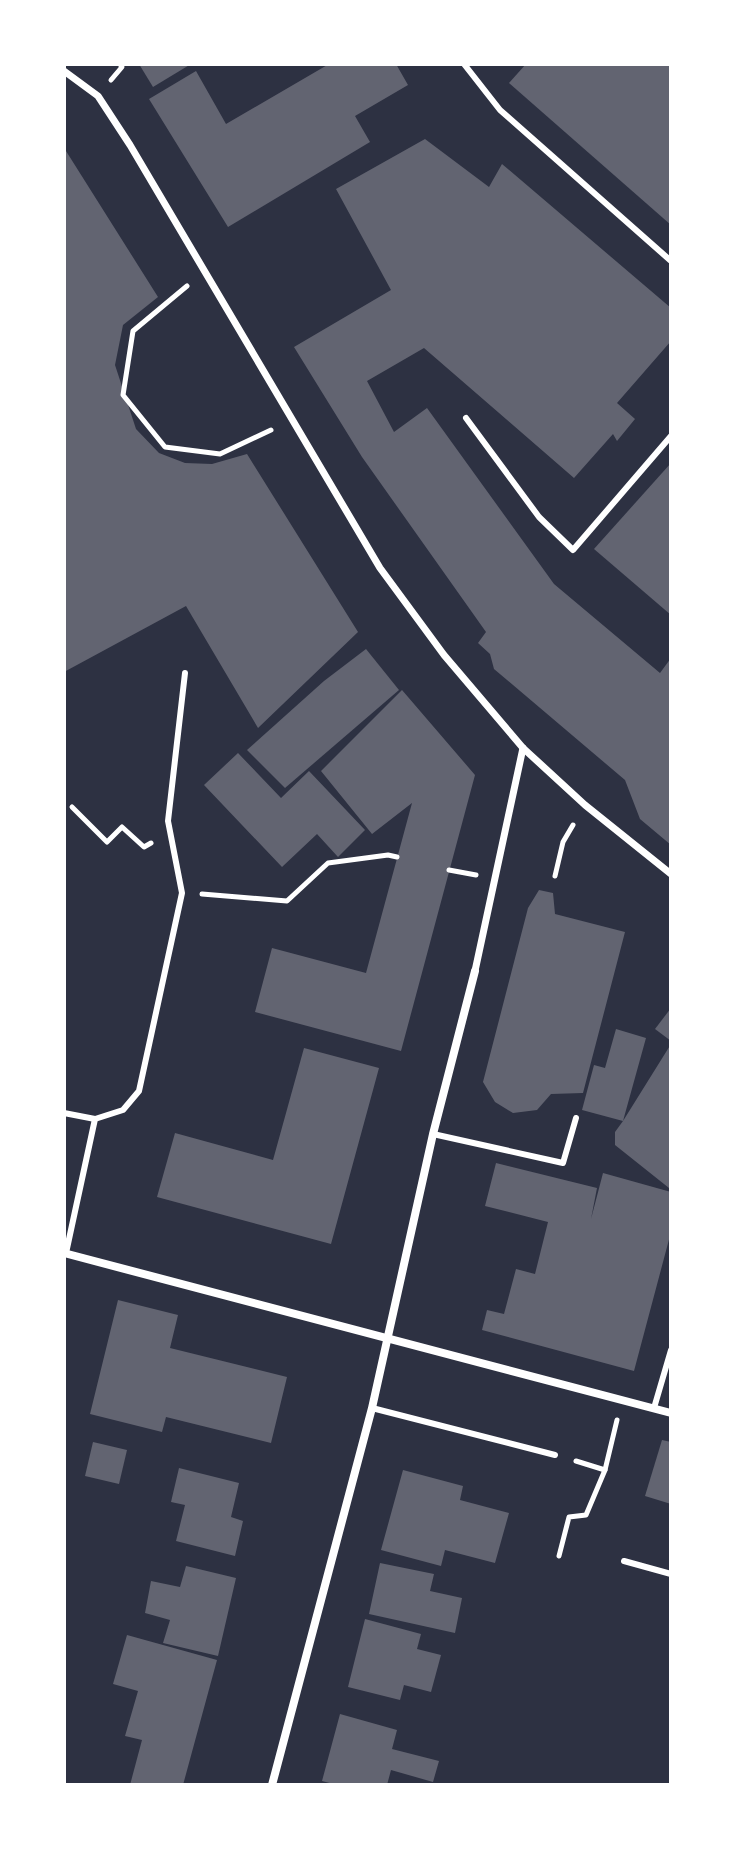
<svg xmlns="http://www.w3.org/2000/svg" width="735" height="1849" font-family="'Playfair Display',serif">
	<rect width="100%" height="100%" fill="#2d3142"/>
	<!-- building -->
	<g fill="#626471">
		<polygon points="139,64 191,64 153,87"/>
		<polygon points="329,64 396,64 408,85 355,116 370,142 228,227 149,99 196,71 226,124"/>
		<polygon points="526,64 671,64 671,225 509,83"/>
		<polygon points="425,139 489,187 502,164 671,308 671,341 617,403 635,419 617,441 613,434 574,478 424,348 367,381 394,432 427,408 554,584 660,673 671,658 671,845 640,819 625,780 494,669 490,654 478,643 486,632 362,457 294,347 391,290 336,189"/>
		<polygon points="66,151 158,297 123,325 115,365 136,429 159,453 185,463 212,464 247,454 358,632 258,728 186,606 64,672"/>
		<polygon points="671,463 671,615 594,549"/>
		<polygon points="366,649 399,690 285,788 247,750 324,681"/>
		<polygon points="402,690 475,775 401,1051 255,1012 272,948 366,973 412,803 372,834 321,771"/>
		<polygon points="238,753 281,798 309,771 365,830 338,857 317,834 282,867 204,785"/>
		<polygon points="539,890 553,893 555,914 625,932 583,1093 551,1094 537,1110 513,1113 495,1102 483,1082 528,908"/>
		<polygon points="671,1008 671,1041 655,1029"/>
		<polygon points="616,1029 646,1038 623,1121 671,1044 669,1188 615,1145 615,1132 623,1121 582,1110 594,1065 605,1068"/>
		<polygon points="304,1048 379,1068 331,1244 157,1197 175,1133 273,1160"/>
		<polygon points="496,1163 597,1188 591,1219 603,1173 671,1192 671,1232 634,1371 482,1330 487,1310 504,1314 516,1269 535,1274 548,1222 485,1206"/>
		<polygon points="118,1300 178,1315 170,1348 287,1377 271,1443 166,1417 162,1432 90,1414"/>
		<polygon points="662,1440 671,1442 671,1504 645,1496"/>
		<polygon points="93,1442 127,1450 119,1484 85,1476"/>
		<polygon points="179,1468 239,1483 231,1517 243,1521 235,1556 176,1541 185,1505 171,1502"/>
		<polygon points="403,1470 463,1486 460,1500 509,1513 495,1563 445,1550 441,1566 381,1550"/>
		<polygon points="380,1563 434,1574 430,1591 462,1598 455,1633 369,1614"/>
		<polygon points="186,1566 236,1578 218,1656 163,1643 170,1620 145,1613 151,1581 180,1587"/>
		<polygon points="365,1619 421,1634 417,1649 441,1655 431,1692 404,1685 400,1700 348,1687"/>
		<polygon points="127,1635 217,1660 183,1785 130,1785 142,1740 125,1736 138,1691 113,1684"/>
		<polygon points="340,1714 397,1730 392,1749 439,1761 433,1782 391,1770 387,1785 337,1785 322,1781"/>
	</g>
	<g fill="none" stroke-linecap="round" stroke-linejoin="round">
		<!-- path -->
		<g stroke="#fff" stroke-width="5">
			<polyline points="111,80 122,67 120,64"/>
			<polyline points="187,286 133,331 123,395 165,447 220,454 271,430"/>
			<polyline points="72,807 107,842 122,827 144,847 151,843"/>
			<polyline points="449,870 476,875"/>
			<polyline points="555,876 563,842 573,825"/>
			<polyline points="202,894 287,901 328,863 388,855 397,857"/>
			<polyline points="576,1461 605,1470 617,1420"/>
			<polyline points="559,1556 569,1517 586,1515 605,1470"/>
		</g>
		<!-- service -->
		<g stroke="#fff" stroke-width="6">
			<polyline points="464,64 500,110 671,261"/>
			<polyline points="466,418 539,517 573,550 671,436"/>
			<polyline points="64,1113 95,1119"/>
			<polyline points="433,1134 563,1163 576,1118"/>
			<polyline points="66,1253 95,1119 123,1110 139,1091 182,893 168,821 185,673"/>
			<polyline points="372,1408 555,1455"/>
			<polyline points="654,1408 671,1350"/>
			<polyline points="624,1561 671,1574"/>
		</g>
		<!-- pedestrian -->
		<g stroke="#fff" stroke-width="7">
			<polyline points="64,71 98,96 130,145 380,568 444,655 523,748 585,805 671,874"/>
			<polyline points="475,971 523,748"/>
		</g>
		<!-- minor -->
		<g stroke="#fff" stroke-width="8">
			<polyline points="64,1253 671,1413"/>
			<polyline points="272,1785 372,1408 433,1134 475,971"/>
		</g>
	</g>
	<!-- border -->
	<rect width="735" height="1849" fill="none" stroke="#ffffff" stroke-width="132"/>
</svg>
